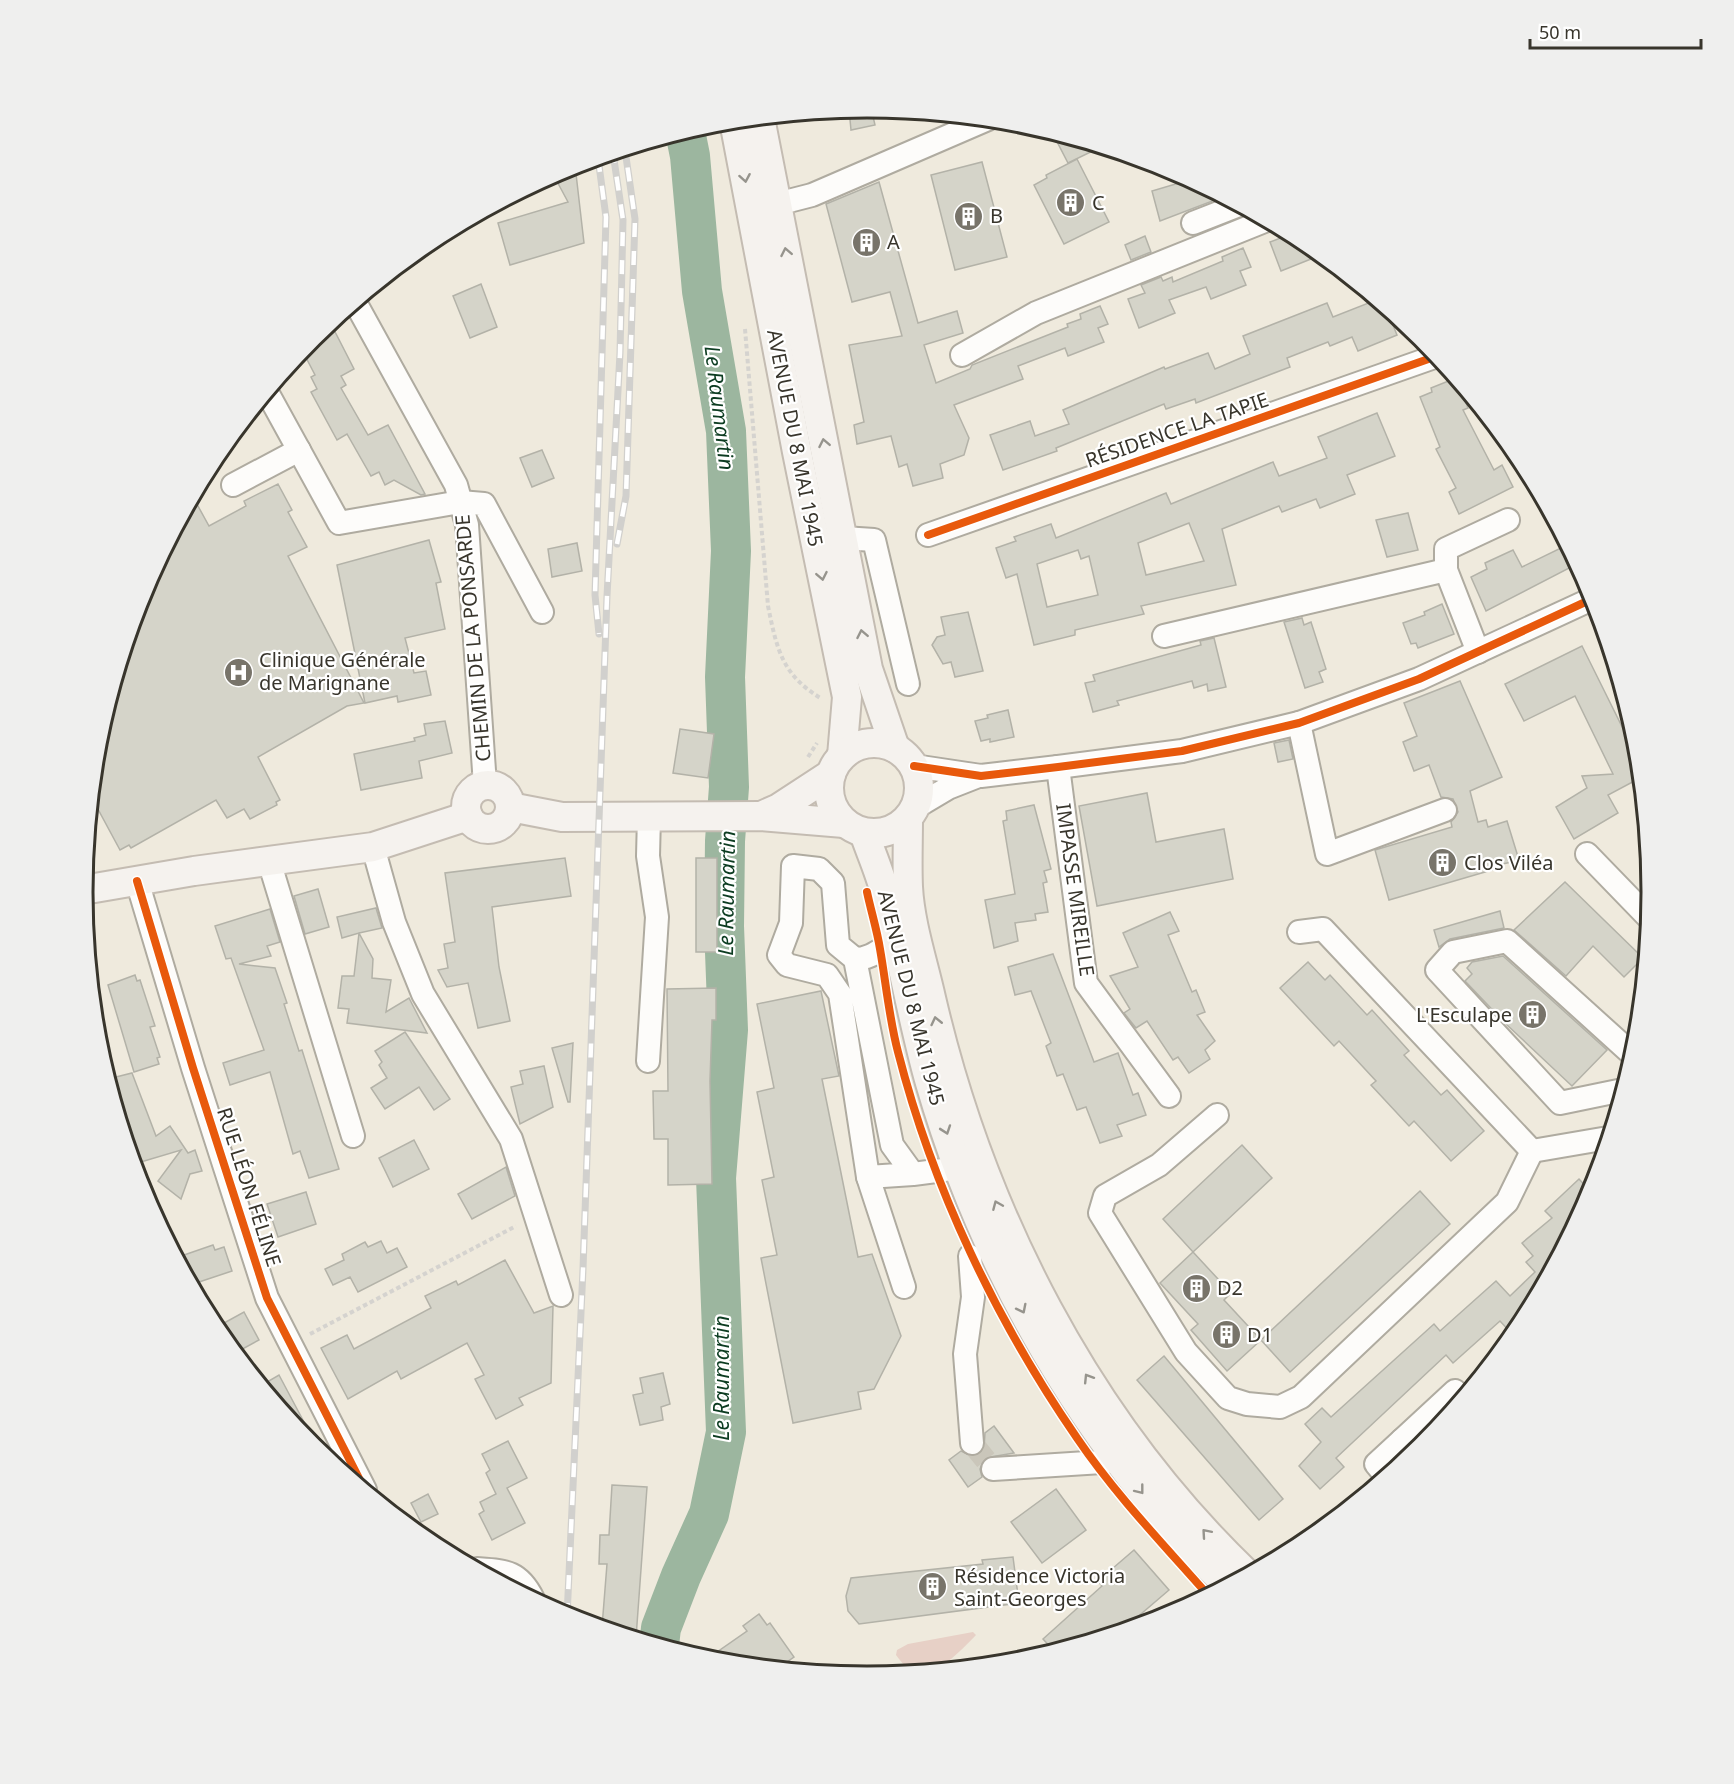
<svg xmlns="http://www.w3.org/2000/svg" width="1734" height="1784" font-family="'Noto Sans',sans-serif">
	<rect width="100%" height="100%" fill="#efeadd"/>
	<!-- green -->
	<path fill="#e7d0c6" d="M973,1632L976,1635C954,1657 923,1694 896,1655L897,1650L908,1644Z"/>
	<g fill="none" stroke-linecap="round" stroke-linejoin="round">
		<!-- river -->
		<polyline stroke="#9cb69f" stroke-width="40" points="659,1645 661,1628 681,1576 709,1514 726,1432 716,1178 728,1030 724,926 725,841 729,787 725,677 731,551 726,431 702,291 690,156 685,131"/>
	</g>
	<!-- building -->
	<g fill="#d5d4c9" stroke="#b3b2a8" stroke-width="1.5" fill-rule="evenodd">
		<polygon points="871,108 875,125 851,130 849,109"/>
		<polygon points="1052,132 1080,141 1101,147 1068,163"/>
		<polygon points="1077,159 1109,222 1064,244 1034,185 1047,178 1046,175"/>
		<polygon points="982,162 1007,257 955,270 931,175"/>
		<polygon points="575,165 584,243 510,265 498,223 568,202 553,174"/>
		<polygon points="1189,180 1223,197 1160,221 1152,191"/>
		<polygon points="879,182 918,323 957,311 963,333 924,345 936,383 970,369 972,365 1068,327 1067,324 1081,319 1080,314 1100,306 1108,324 1098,328 1104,342 1068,356 1065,348 1018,366 1023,379 954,405 969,438 964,455 940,464 943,478 913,486 907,464 899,467 891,436 857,444 854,425 864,422 849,345 902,336 890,292 852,302 826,204"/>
		<polygon points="1291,234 1321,255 1281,271 1270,242"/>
		<polygon points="1145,236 1151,252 1131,260 1125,245"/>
		<polygon points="1243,248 1251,267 1240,271 1246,285 1211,299 1206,287 1169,300 1175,313 1139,328 1128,299 1145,293 1141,285 1161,277 1163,281 1172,277 1173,282 1223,261 1222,257"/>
		<polygon points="481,284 497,327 470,338 453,296"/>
		<polygon points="1376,300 1386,308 1397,335 1358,351 1352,337 1330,346 1328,342 1287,358 1290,367 1196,403 1195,399 1166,409 1164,404 1056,448 1057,451 1003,470 990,435 1030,421 1035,436 1069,424 1063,410 1164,367 1165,369 1208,353 1215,369 1250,354 1243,336 1327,303 1333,317"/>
		<polygon points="330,322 354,369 341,376 346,385 341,388 368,435 388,425 425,494 421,495 394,480 385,485 379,472 371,476 347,434 337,440 311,392 317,389 311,377 315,375 302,350"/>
		<polygon points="1456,378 1468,408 1463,410 1494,470 1502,465 1513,487 1459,514 1449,492 1456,488 1436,449 1440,447 1420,397 1432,392 1431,388"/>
		<path d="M1377,413L1395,456L1347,475L1355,494L1320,508L1316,499L1282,512L1279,506L1222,529L1236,585L1141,606L1144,614L1075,630V635L1034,645L1017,574L1006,578L996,548L1016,541L1014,537L1051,524L1056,538L1166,493L1171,504L1273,462L1279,476L1327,458L1318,437ZM1189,523L1204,561L1146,575L1138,543ZM1078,550L1081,559L1089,556L1098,595L1047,607L1037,564Z"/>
		<polygon points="542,450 554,478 532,487 520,458"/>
		<polygon points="278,484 292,510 288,512 307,547 288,556 364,703 347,706 258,757 280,800 276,802 277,805 250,819 244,809 227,818 216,800 131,848 129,845 120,850 92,798 98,739 142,591 193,497 209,526 246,506 244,501"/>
		<polygon points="1408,513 1418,550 1387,557 1376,520"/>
		<polygon points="429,540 441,582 436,583 445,629 405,638 414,673 426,671 431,695 398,702 397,696 365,703 337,565"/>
		<polygon points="577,543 582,571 552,577 548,549"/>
		<polygon points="1567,545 1577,564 1486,611 1471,577 1487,569 1485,563 1513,550 1522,567"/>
		<polygon points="1442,604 1454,634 1418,648 1416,643 1411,644 1403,623 1425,615 1424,612"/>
		<polygon points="968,612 983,671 955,677 951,662 943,664 932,645 937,637 945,635 941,617"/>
		<polygon points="1302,618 1304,625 1311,622 1326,669 1319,672 1323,682 1305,688 1284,622"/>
		<polygon points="1214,638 1226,687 1208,691 1207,684 1194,688 1192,681 1117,701 1119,705 1093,712 1085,683 1095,681 1093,675 1201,645 1200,641"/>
		<polygon points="1582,646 1639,761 1640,778 1608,795 1618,813 1574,839 1556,807 1587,788 1582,776 1613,774 1575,696 1524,721 1505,684"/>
		<polygon points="1460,681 1502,777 1470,791 1478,822 1486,820 1488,827 1507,821 1519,860 1491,867 1492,870 1389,900 1375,850 1452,827 1451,822 1458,812 1453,799 1441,797 1429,765 1414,771 1403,742 1417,736 1404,703"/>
		<polygon points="1008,710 1014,737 990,742 990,739 981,741 975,721 988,718 987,715"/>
		<polygon points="445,721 452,753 419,761 422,778 361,790 354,754 415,741 414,738 426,735 424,724"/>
		<polygon points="680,729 714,734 708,778 673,773"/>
		<polygon points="1289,740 1293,759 1278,762 1274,743"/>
		<polygon points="1147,793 1156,842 1224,829 1233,879 1097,906 1079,806"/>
		<polygon points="1034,805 1051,869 1044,871 1047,882 1043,883 1048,912 1035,914 1036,920 1015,923 1018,941 994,948 985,900 1015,894 1003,821 1007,820 1006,811"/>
		<polygon points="565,858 571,896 492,907 499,967 510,1021 478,1028 468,983 447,987 438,970 448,968 444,944 455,942 445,873"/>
		<rect x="696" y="858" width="21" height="94"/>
		<polygon points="1565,882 1643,958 1624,977 1593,946 1566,976 1514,930"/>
		<polygon points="318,889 329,927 305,934 294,896"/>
		<polygon points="376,908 382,928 359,933 373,959 372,978 391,980 386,1012 409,998 427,1033 347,1023 349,1009 338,1008 342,976 354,976 359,933 342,938 337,917"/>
		<polygon points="270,909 280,942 267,946 271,956 239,964 275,968 287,1003 284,1004 299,1051 302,1050 339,1169 309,1178 300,1151 293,1154 270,1072 230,1085 223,1063 264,1050 231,958 226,959 215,926"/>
		<polygon points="1500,911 1504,928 1450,939 1439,947 1434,930"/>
		<polygon points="1170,912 1179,931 1168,935 1192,992 1196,990 1205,1012 1197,1015 1215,1041 1205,1050 1210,1059 1189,1073 1178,1057 1173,1060 1147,1021 1136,1028 1124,1013 1130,1009 1110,976 1138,967 1123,933"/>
		<polygon points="1053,954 1094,1062 1118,1053 1133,1095 1138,1093 1146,1115 1117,1125 1122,1136 1100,1143 1086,1107 1077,1110 1063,1074 1057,1076 1046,1046 1051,1043 1031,991 1015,995 1008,967"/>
		<polygon points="1503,956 1607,1050 1572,1086 1506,1024 1465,981 1472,974 1467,968 1472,962"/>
		<polygon points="1308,962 1325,980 1330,975 1367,1015 1372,1010 1409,1051 1404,1055 1441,1095 1447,1090 1484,1131 1451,1161 1414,1121 1409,1126 1371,1085 1376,1081 1339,1041 1334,1046 1280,988"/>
		<polygon points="135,975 137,981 140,980 155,1026 150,1027 160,1057 157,1058 159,1064 134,1072 108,985"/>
		<polygon points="716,988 716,1020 712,1020 710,1081 712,1184 668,1185 668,1139 654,1139 653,1091 668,1091 667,989"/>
		<polygon points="821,991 839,1076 822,1079 858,1257 872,1254 901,1336 874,1389 858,1392 861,1409 793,1423 761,1258 777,1255 762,1180 774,1177 757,1092 774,1088 757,1004"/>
		<polygon points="405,1032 450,1099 434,1110 419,1087 385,1109 371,1088 387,1078 379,1065 382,1062 375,1051"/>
		<polygon points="573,1043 570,1102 568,1102 552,1048"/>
		<polygon points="544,1066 553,1107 520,1124 511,1087 523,1084 520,1071"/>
		<polygon points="132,1073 156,1136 170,1126 188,1153 195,1150 202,1171 190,1174 181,1199 158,1181 181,1150 134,1164 108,1079"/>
		<polygon points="414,1140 429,1169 393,1187 379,1158"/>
		<polygon points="1242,1145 1272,1178 1193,1252 1163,1219"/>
		<polygon points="506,1167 515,1196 472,1219 458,1194"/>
		<polygon points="1579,1179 1592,1193 1513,1335 1500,1321 1453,1363 1446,1355 1336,1458 1344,1467 1320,1489 1299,1466 1321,1442 1305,1424 1322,1408 1331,1417 1434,1324 1440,1331 1496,1281 1510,1296 1535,1272 1526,1262 1533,1256 1522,1243 1552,1218 1545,1211"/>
		<polygon points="1420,1191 1450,1224 1290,1372 1261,1340"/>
		<polygon points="306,1192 316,1224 278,1237 267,1204"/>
		<polygon points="381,1241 387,1253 397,1248 407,1267 358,1292 350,1277 333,1285 325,1269 344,1260 342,1254 365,1242 368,1247"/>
		<polygon points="213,1245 215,1250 224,1247 232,1271 193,1284 184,1255"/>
		<polygon points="1193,1252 1231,1293 1224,1300 1261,1340 1227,1371 1191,1330 1198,1324 1160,1283"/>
		<polygon points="505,1260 534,1313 553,1306 551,1383 519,1398 523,1405 496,1419 475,1379 484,1375 467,1343 401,1379 397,1371 348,1399 321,1348 347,1335 354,1349 431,1308 425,1296 456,1281 458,1285"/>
		<polygon points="244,1312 259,1340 237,1352 215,1328"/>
		<polygon points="1164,1356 1283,1499 1259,1520 1137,1380"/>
		<polygon points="663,1373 670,1404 661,1407 663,1420 640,1425 633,1395 643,1393 640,1378"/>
		<polygon points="279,1375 305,1424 298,1429 262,1385"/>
		<polygon points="994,1426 1014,1453 985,1458 980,1469 982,1477 968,1487 949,1460 961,1451 972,1456 980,1454 984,1448 985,1433"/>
		<polygon points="508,1441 527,1478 507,1488 525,1523 492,1540 479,1514 484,1511 480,1502 496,1494 486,1473 490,1470 482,1454"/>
		<polygon points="612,1485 647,1487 636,1638 602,1627 607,1564 599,1564 600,1535 609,1535"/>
		<polygon points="1056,1489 1086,1530 1042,1563 1011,1522"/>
		<polygon points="428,1494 438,1514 421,1522 411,1503"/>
		<polygon points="1134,1550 1169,1590 1121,1631 1054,1651 1043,1639 1102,1586 1098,1581"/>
		<polygon points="1013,1557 1019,1603 859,1624 848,1611 846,1596 851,1578 983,1564 982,1560"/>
		<polygon points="759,1614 767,1625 770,1623 794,1657 778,1668 707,1659 747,1631 743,1626"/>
	</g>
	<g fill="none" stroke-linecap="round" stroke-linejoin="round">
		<!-- minor-tunnel -->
		<polyline stroke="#cac6ba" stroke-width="22" stroke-dasharray="22 11" stroke-linecap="butt" points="972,1443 993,1469"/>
		<defs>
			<g id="minor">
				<polyline points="777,204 812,195 988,119"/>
				<polyline points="1193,223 1239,205"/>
				<polyline points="355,302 456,485 467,525 485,785"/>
				<polyline points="962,355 1036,313 1267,220"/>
				<polyline points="267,392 339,523 460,502 484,504 542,612"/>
				<polyline points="233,485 299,450"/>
				<polyline points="928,535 1437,356"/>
				<polyline points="843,538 874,540 908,684"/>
				<polyline points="1446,570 1446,549 1508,520"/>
				<polyline points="1164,636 1446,570 1478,652"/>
				<polyline points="1299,723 1327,854 1445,810"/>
				<polyline points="914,766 981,776 1058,767 1182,751 1299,723 1419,679 1594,598"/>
				<polyline points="1058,767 1086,983 1169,1096"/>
				<polyline points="916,807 948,788 976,777"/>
				<polyline points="373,847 394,922 423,994 511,1139 561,1295"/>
				<polyline points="1587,854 1649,918"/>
				<polyline points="269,861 353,1136"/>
				<polyline points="137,881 193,1068 267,1298 365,1490"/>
				<polyline points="1299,932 1323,929 1532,1151"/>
				<path d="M855,959C871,959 882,948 896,941"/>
				<polyline points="648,1061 657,917 648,856 649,816"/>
				<polyline points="1623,1090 1560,1103 1437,970 1453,952 1507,941 1633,1055"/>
				<polyline points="1217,1115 1159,1165 1105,1196 1100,1213 1186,1352 1228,1398 1247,1404 1280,1407 1301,1397 1507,1202 1532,1151"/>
				<polyline points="1532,1151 1608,1138"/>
				<polyline points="913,1174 868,1177 840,994 827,975 787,965 779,955 791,923 793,866 819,869 833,883 838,945 855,959 892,1145 913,1174 959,1168"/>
				<polyline points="868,1177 904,1287"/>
				<polyline points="970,1256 973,1297 965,1354 972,1443"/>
				<polyline points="1414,1453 1402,1440 1455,1391"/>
				<polyline points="993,1469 1118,1461"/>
				<polyline points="1386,1476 1376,1464 1402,1440"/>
				<path d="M477,1569C506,1571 519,1571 533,1599"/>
			</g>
			<g id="major">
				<polyline points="760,118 868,669 895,748"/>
				<polyline points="734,121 797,452 847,697 842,756"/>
				<circle cx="874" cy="788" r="45"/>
				<circle cx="488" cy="807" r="22"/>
				<polyline points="510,807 562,817 761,816 844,823"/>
				<polyline points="761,816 779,808 831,774"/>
				<path d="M908,819C908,842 907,865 908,887C910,924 923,962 931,998C981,1213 1086,1420 1247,1574"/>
				<path d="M864,833C871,853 880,873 885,893C902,956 912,1020 930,1083C985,1272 1087,1447 1227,1585"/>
				<polyline points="83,890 194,871 373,847 468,816"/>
			</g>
		</defs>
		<!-- minor casing -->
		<use href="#minor" stroke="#afaba0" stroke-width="26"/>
		<!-- major casing -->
		<use href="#major" stroke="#c4bcb2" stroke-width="32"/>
		<!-- path -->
		<g stroke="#d5d3cf" stroke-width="4" stroke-dasharray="4.5 3" stroke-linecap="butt">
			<path d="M745,329L768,606C777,650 782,675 822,699"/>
			<polyline points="808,757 817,743"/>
			<polyline points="310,1334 516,1226"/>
		</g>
		<!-- minor -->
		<use href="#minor" stroke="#fdfcfa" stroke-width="22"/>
		<!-- major -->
		<use href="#major" stroke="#f5f2ee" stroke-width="28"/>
		<defs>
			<g id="rail">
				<polyline points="598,158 606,217 595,595 599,634"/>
				<polyline points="617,544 626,496 635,219 625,150"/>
				<polyline points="567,1617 583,1269 607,596 620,353 623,220 613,153"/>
			</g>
		</defs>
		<!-- rail casing -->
		<use href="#rail" stroke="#d1d0cd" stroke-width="7"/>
		<!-- rail -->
		<use href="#rail" stroke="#fff" stroke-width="4.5" stroke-dasharray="14" stroke-linecap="butt"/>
		<defs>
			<g id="cycleway">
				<polyline points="928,535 1437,356"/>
				<polyline points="914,766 981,776 1058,767 1182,751 1299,723 1419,679 1594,598"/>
				<polyline points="137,881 193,1068 267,1298 365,1490"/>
				<path d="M867,892C871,911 877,930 880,949C886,983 889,1018 898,1052C933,1189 997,1322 1077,1438C1115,1494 1163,1544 1208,1595"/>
			</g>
		</defs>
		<!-- cycleway casing -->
		<use href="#cycleway" stroke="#fff" stroke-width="11"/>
		<!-- cycleway -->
		<use href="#cycleway" stroke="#e8590c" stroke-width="8"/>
	</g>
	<!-- one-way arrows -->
	<defs><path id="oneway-chevron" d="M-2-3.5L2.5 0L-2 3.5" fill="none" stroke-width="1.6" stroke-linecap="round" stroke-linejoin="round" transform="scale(1.5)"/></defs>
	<g stroke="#96948d">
		<use href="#oneway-chevron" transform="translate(745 178) rotate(80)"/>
		<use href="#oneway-chevron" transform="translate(786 252) rotate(-101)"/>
		<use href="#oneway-chevron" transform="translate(824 443) rotate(-101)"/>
		<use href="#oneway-chevron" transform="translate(822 576) rotate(79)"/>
		<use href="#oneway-chevron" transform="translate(862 634) rotate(-101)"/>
		<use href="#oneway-chevron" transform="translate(936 1021) rotate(-103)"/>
		<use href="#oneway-chevron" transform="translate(946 1130) rotate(71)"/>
		<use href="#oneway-chevron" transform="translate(997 1205) rotate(-113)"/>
		<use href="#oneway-chevron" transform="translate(1022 1309) rotate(63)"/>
		<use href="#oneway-chevron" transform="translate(1088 1378) rotate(-122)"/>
		<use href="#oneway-chevron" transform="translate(1140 1490) rotate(52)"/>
		<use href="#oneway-chevron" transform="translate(1206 1533) rotate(-131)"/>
	</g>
	<!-- icons -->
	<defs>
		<symbol id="building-disc" viewBox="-11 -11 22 22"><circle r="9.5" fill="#78746a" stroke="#fff"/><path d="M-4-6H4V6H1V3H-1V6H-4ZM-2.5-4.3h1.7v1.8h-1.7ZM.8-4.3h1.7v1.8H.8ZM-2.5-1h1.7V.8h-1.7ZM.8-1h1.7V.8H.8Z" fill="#fff"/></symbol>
		<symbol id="hospital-disc" viewBox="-11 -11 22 22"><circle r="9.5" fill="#78746a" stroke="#fff"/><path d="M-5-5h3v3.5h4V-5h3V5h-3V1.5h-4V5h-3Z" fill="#fff"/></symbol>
	</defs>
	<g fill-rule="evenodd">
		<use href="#building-disc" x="1054" y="186" width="33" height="33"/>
		<use href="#building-disc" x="952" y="200" width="33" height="33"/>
		<use href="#building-disc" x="850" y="226" width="33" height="33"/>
		<use href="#hospital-disc" x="222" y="656" width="33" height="33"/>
		<use href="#building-disc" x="1426" y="846" width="33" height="33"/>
		<use href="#building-disc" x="1516" y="998" width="33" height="33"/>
		<use href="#building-disc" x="1180" y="1272" width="33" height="33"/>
		<use href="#building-disc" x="1210" y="1318" width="33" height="33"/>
		<use href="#building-disc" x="916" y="1570" width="33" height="33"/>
	</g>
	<g text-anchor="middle" stroke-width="4.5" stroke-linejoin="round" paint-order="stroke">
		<!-- poi labels -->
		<g font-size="20" fill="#38352c" stroke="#fff" text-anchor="start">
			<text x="1092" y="210">C</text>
			<text x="990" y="223">B</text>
			<text x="887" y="249">A</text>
			<text x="259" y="667">Clinique Générale<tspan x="259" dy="23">de Marignane</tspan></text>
			<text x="1464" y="870">Clos Viléa</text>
			<text x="1512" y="1022" text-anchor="end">L'Esculape</text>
			<text x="1217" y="1295">D2</text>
			<text x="1247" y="1342">D1</text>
			<text x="954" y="1583">Résidence Victoria<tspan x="954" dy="23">Saint-Georges</tspan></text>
		</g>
		<!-- street labels -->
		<g font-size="20" fill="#38352c" stroke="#fff">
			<text transform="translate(1177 430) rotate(-19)" y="7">RÉSIDENCE LA TAPIE</text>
			<text transform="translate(795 438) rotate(79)" y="7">AVENUE DU 8 MAI 1945</text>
			<text transform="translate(473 638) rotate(-95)" y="7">CHEMIN DE LA PONSARDE</text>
			<text transform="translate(1075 890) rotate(82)" y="7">IMPASSE MIREILLE</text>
			<text transform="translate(911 998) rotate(76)" y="7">AVENUE DU 8 MAI 1945</text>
			<text transform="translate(249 1187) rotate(72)" y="7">RUE LÉON FÉLINE</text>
		</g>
		<!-- water labels -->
		<g font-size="21" font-style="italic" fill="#0c3c21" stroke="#fff">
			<text transform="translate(719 408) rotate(83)" y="7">Le Raumartin</text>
			<text transform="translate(727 893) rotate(-89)" y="7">Le Raumartin</text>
			<text transform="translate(722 1378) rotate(-90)" y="7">Le Raumartin</text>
		</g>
	</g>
	<!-- crop -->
	<path d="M0 0H1734V1784H0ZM93 892a774 774 0 1 1 1548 0a774 774 0 1 1-1548 0Z" fill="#efefee" fill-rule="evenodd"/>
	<path fill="none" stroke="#38352c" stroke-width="3" d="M93 892a774 774 0 1 1 1548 0a774 774 0 1 1-1548 0Z"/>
	<!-- scale -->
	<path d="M1530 39v9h171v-9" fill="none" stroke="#38352c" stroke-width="3"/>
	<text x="1539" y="39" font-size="18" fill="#38352c" stroke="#ffffff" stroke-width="4.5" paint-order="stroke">50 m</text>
</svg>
